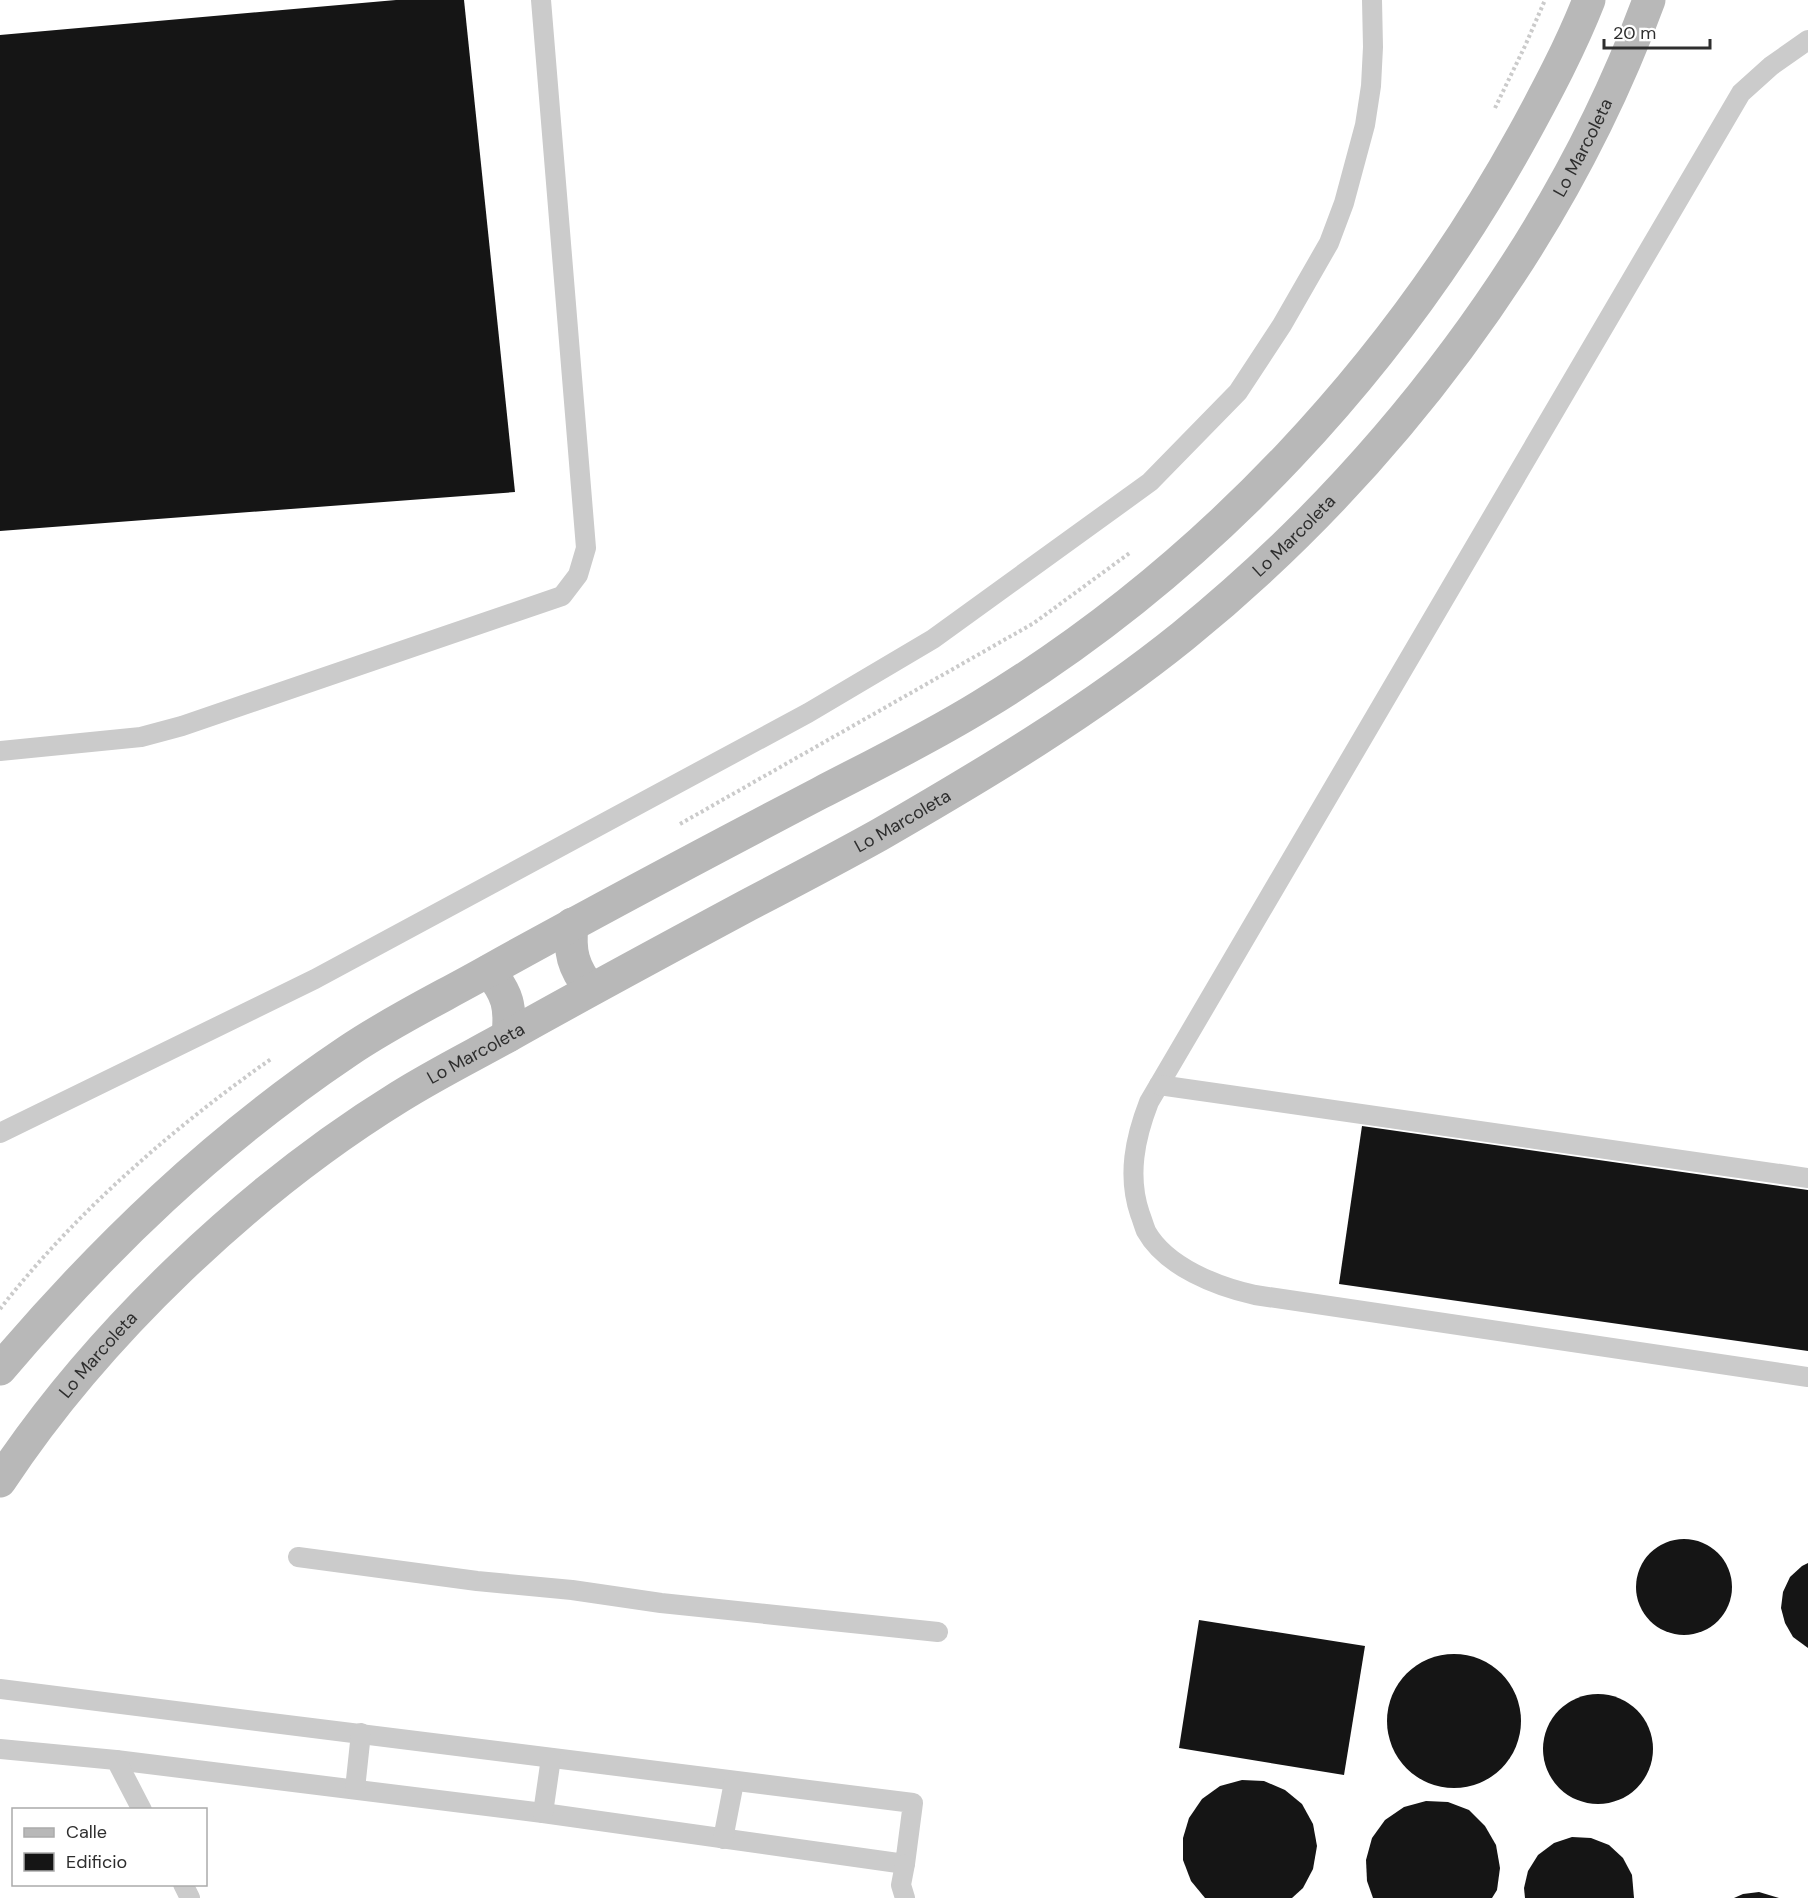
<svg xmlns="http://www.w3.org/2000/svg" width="1808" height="1898" font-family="'DM Sans',sans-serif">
	<rect width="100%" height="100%" fill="#fff"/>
	<!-- building -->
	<g fill="#151515">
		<polygon points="396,0 464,0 515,492 0,531 0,35"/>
		<polygon points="1362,1126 1808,1190 1808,1351 1339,1284"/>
		<circle cx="1684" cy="1587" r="48"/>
		<polygon points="1808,1563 1808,1648 1793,1637 1785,1623 1781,1608 1783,1592 1790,1577 1802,1566"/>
		<polygon points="1199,1620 1365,1646 1344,1775 1179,1748"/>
		<circle cx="1454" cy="1721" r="67"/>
		<circle cx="1598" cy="1749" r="55"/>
		<polygon points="1242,1780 1264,1781 1285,1790 1302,1804 1313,1824 1317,1846 1313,1869 1303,1888 1292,1898 1205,1898 1191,1881 1183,1860 1183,1838 1189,1818 1202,1799 1220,1786"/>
		<polygon points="1426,1801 1448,1802 1469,1810 1485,1826 1496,1845 1500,1868 1497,1890 1492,1898 1373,1898 1367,1881 1366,1860 1372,1838 1385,1820 1404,1807"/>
		<polygon points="1572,1837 1591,1838 1609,1845 1623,1858 1632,1875 1634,1898 1525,1898 1524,1888 1528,1871 1538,1855 1554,1843"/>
		<polygon points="1759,1892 1779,1898 1734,1898 1743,1894"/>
	</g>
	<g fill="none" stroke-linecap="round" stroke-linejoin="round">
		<!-- path -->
		<g stroke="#cbcbcb" stroke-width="4" stroke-dasharray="3 3" stroke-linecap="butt">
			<polyline points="1495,108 1525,46 1545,0"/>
			<polyline points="680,824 1034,623 1131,552"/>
			<path d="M0,1309C75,1213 171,1129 271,1059"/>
		</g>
		<!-- service -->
		<g stroke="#cbcbcb" stroke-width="20">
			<path d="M1808,40L1771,66L1741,93L1149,1102C1135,1138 1127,1176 1140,1214C1142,1219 1144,1226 1146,1231C1166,1267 1218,1287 1255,1295L1808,1377"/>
			<polyline points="0,751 141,737 182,726 562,596 578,575 586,548 541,0"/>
			<polyline points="1159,1085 1808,1178"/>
			<polyline points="0,1133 315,979 808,713 933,639 1150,482 1238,392 1282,325 1329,243 1344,203 1365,125 1371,86 1373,47 1372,0"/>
			<polyline points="298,1557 477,1581 572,1590 661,1603 938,1632"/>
			<polyline points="0,1689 913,1803 905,1864 543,1813 116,1760"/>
			<polyline points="0,1749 116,1760 142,1810"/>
			<polyline points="355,1789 361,1733"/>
			<polyline points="543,1813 551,1758"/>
			<polyline points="723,1839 734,1782"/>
			<polyline points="905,1864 901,1885 905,1898"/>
			<polyline points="183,1884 190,1898"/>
		</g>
		<!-- secondary -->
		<g stroke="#b8b8b8" stroke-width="33">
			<path d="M572,924C569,952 573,967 590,989"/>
			<path d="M489,971C508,994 511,1007 508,1036"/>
			<path d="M0,1369C104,1247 214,1141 348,1051C392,1021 442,997 488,971C598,910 709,851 820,793C874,765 929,738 981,706C1207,569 1396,366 1523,135C1547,91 1571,46 1589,0"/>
			<path id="s1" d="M0,1481C97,1334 250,1189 399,1097C434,1075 472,1056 508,1036C588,991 668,948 748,905C792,882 836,859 879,835C983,775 1090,711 1183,636C1385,472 1559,245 1649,0"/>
		</g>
	</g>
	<g text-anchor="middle" stroke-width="6" stroke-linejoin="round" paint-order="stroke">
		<!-- street labels -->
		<g font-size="18" fill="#2e2e2e" stroke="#fff">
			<text dy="6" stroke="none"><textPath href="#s1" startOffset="2104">Lo Marcoleta</textPath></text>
			<text dy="6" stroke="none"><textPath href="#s1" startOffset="1618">Lo Marcoleta</textPath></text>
			<text dy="6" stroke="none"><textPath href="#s1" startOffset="1132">Lo Marcoleta</textPath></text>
			<text dy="6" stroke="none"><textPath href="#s1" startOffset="646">Lo Marcoleta</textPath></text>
			<text dy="6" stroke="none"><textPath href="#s1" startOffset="160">Lo Marcoleta</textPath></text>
		</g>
	</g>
	<!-- legend -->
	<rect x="12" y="1808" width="195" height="78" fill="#ffffff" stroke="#ababab" stroke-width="1.5"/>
	<rect x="24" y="1828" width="30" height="9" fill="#b8b8b8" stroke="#ababab" stroke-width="1.5"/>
	<text x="66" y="1838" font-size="18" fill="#2e2e2e">Calle</text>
	<rect x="24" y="1853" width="30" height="18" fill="#151515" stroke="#ababab" stroke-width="1.5"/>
	<text x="66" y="1868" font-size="18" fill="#2e2e2e">Edificio</text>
	<!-- scale -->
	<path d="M1604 39v9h106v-9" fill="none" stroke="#2e2e2e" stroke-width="3"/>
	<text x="1613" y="39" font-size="18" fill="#2e2e2e" stroke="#ffffff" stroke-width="4.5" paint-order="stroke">20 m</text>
</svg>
